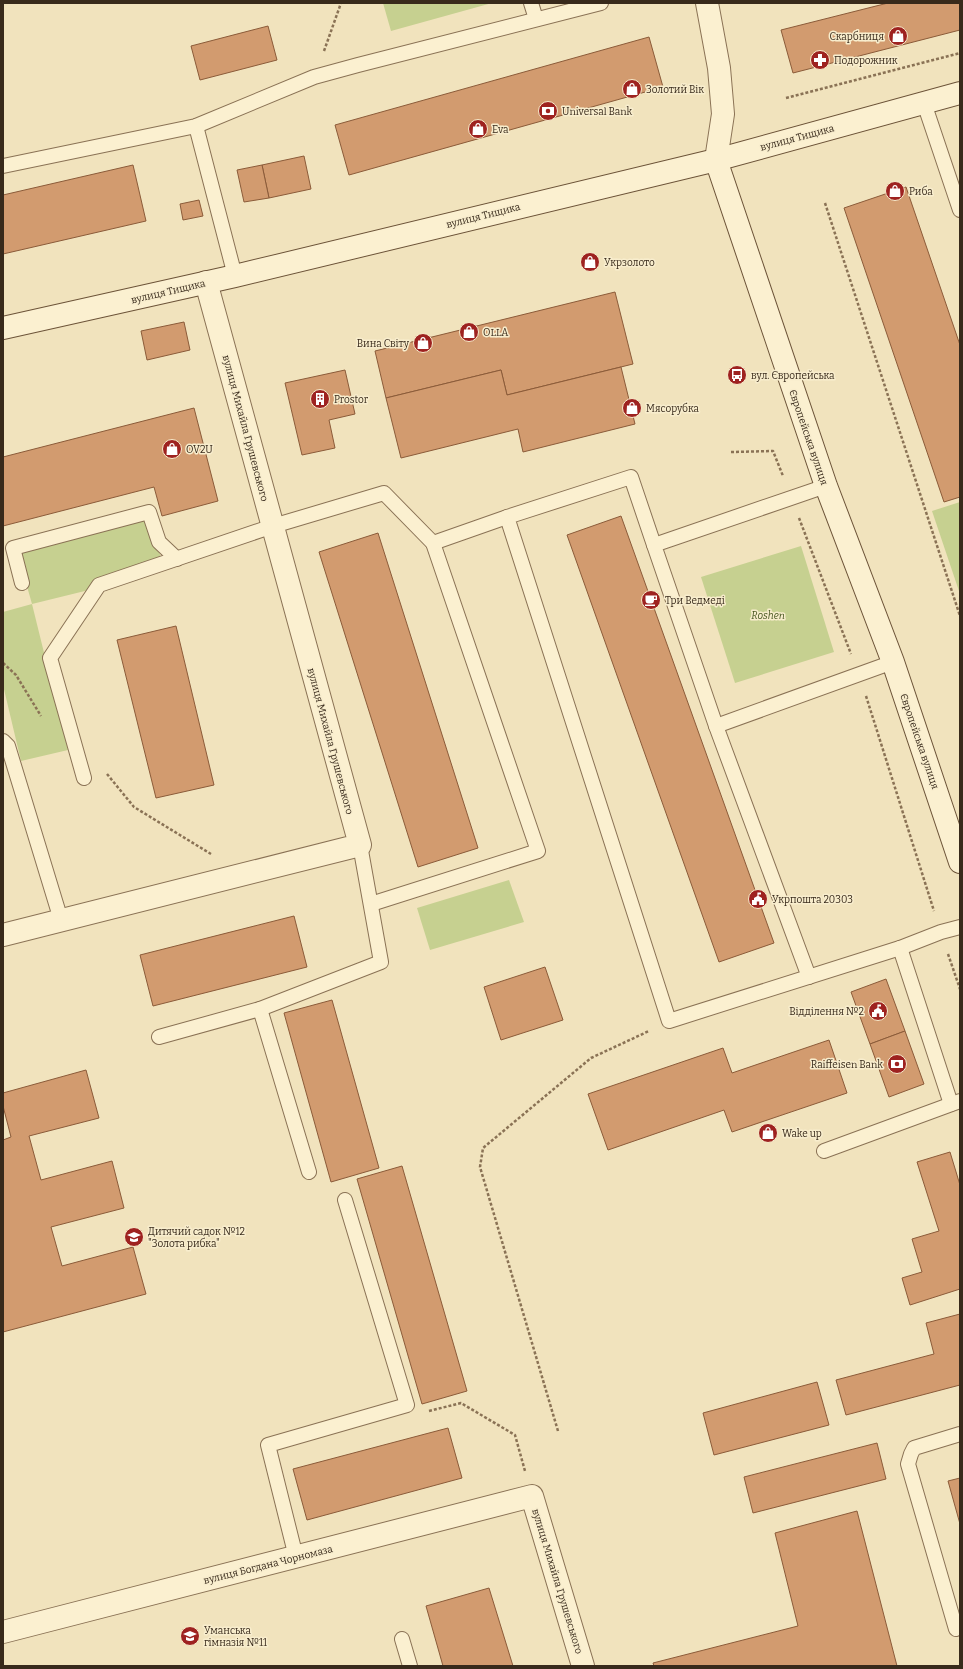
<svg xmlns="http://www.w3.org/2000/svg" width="963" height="1669" font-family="Bitter,serif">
	<rect width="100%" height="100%" fill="#f1e3bd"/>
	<!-- green -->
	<g fill="#c6d090">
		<polygon points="383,3 492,3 391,31"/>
		<polygon points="960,502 960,594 932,511"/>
		<polygon points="147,514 162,561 93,589 32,604 68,750 21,761 3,685 3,612 32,604 17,551"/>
		<polygon points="801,546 834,652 735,683 701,577"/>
		<polygon points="509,880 524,922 430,950 417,908"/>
	</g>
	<!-- building -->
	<g fill="#d29b6f" stroke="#8b5b39">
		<polygon points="888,3 960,3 960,30 793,73 781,30"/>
		<polygon points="268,26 277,60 200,80 191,46"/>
		<polygon points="649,37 663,87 349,175 335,125"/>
		<polygon points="304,156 311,189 269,198 262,165"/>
		<polygon points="133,165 146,221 3,254 3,195"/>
		<polygon points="262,165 269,198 244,202 237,170"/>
		<polygon points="906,187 960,345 960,497 944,502 844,208"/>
		<polygon points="199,200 203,216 183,220 180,204"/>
		<polygon points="615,292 633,364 507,395 501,370 386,398 375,351"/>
		<polygon points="184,322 190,350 147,360 141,331"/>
		<polygon points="621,367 635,424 523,452 518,429 401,458 386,398 501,370 507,395"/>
		<polygon points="345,370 355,414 329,420 335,448 302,455 285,383"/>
		<polygon points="194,408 218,501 162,516 154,487 3,526 3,457"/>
		<polygon points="621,516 774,943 719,962 567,535"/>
		<polygon points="378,533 478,848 418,867 319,552"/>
		<polygon points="176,626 214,785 156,798 117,640"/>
		<polygon points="294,916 307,967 153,1006 140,955"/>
		<polygon points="545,967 563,1020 501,1040 484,987"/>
		<polygon points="886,979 905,1031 870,1044 851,992"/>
		<polygon points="332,1000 379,1168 331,1182 284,1013"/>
		<polygon points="905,1031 924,1084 889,1097 870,1044"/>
		<polygon points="829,1040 847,1093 732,1132 724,1110 608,1150 588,1094 723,1048 732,1073"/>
		<polygon points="86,1070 99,1118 29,1136 41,1180 112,1161 124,1208 51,1227 62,1266 133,1247 146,1294 3,1332 3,1140 11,1137 3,1106 3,1093"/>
		<polygon points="950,1152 960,1185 960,1289 910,1305 902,1278 922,1272 912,1239 939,1231 917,1162"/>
		<polygon points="402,1166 467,1391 422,1404 357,1179"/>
		<polygon points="960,1314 960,1385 846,1415 836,1380 934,1354 926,1323"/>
		<polygon points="817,1382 829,1425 714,1455 703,1413"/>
		<polygon points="448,1428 462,1478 307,1520 293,1469"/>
		<polygon points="877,1443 886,1479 753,1513 744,1477"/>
		<polygon points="960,1478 960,1524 948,1481"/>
		<polygon points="857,1511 897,1666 654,1666 653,1663 798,1626 775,1533"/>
		<polygon points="489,1588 513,1666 443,1666 426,1606"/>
	</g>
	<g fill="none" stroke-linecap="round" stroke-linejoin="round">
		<defs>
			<g id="service">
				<polyline points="531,3 536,19"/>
				<polyline points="924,103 960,210"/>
				<polyline points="196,126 235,276"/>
				<polyline points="3,166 196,126 314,77 358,65 601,3"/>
				<polyline points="654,545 631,477 507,517 669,1021 900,948 941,932 960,927"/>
				<polyline points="22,583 13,548 149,512 159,542 177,559"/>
				<polyline points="716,726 893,662"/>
				<polyline points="3,741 8,746 61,920"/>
				<polyline points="84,778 50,658 99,585 273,526 384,493 433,543"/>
				<polyline points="371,904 538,851 433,543 507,517"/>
				<polyline points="900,948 951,1104"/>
				<polyline points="809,977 716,726 654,545 826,486"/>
				<polyline points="260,1009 309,1172"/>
				<polyline points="159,1037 260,1009 381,962 360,845"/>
				<polyline points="824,1151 960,1101"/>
				<polyline points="296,1557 268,1445 407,1405 345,1200"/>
				<polyline points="956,1629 908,1464 911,1454 914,1448 960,1434"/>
				<polyline points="402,1639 410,1666"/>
			</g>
			<g id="minor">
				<polyline points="707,3 719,68 723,114 716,160"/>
				<polyline points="3,935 360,845 206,282"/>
				<polyline points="3,1632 532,1496 583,1666"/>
			</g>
			<g id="secondary">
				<polyline points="716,160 826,486 893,662 960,862"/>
				<polyline points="3,328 235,276 716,160 960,93"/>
			</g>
		</defs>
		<!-- service casing -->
		<use href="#service" stroke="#8a7255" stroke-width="16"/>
		<!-- minor casing -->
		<use href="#minor" stroke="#8a7255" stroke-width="24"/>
		<!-- secondary casing -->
		<use href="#secondary" stroke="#6c5338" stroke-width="24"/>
		<!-- path -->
		<g stroke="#8a7255" stroke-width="2.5" stroke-dasharray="3 2" stroke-linecap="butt">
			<polyline points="324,51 341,3"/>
			<polyline points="786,98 960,53"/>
			<polyline points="825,203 960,616"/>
			<polyline points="731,452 773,451 783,476"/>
			<polyline points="799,518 851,654"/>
			<polyline points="3,663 16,675 41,716"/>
			<polyline points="866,696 934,911"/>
			<polyline points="107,774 134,807 211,854"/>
			<polyline points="948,954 960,989"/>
			<polyline points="429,1411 461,1403 515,1435 525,1471"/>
			<polyline points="558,1431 480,1167 483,1148 591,1058 649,1031"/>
		</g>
		<!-- service -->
		<use href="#service" stroke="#fbf0d0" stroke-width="14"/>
		<!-- minor -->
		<use href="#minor" stroke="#fbf0d0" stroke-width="22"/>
		<!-- secondary -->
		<use href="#secondary" stroke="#fbf0d0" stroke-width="22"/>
	</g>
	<!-- icons -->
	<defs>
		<symbol id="shop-disc" viewBox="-11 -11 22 22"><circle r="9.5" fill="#9e2220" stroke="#f8edcd"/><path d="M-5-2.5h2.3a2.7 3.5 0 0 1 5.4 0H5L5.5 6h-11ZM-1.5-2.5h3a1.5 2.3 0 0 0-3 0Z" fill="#fff"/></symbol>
		<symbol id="pharmacy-disc" viewBox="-11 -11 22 22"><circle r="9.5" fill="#9e2220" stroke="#f8edcd"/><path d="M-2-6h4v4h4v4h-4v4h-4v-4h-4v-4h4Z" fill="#fff"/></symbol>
		<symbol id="bank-disc" viewBox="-11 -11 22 22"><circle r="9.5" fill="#9e2220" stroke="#f8edcd"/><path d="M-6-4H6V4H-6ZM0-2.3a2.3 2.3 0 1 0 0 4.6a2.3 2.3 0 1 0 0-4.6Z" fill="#fff"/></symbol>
		<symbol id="bus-disc" viewBox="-11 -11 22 22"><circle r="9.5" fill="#9e2220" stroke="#f8edcd"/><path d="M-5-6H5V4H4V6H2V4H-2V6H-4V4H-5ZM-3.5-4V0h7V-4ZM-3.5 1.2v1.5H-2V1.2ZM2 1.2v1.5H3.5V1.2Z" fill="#fff"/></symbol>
		<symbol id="building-disc" viewBox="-11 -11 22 22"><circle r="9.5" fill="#9e2220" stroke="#f8edcd"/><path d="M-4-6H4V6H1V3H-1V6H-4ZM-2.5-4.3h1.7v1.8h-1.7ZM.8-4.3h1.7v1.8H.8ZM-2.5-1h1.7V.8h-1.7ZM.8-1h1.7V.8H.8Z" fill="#fff"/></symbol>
		<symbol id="cafe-disc" viewBox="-11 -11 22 22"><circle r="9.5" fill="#9e2220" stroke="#f8edcd"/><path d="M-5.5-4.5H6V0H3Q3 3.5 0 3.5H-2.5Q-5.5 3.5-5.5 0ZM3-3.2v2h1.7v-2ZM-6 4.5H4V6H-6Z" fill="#fff"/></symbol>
		<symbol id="civic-disc" viewBox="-11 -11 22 22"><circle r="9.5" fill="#9e2220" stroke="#f8edcd"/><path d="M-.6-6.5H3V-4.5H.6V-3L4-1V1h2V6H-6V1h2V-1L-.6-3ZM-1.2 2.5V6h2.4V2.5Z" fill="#fff"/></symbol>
		<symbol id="school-disc" viewBox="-11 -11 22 22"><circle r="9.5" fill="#9e2220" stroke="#f8edcd"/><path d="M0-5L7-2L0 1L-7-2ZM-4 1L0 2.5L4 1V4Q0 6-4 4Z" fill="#fff"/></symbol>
	</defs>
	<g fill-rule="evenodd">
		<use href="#shop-disc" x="887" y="25" width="22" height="22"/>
		<use href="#pharmacy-disc" x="809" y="49" width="22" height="22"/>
		<use href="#shop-disc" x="621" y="78" width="22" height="22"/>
		<use href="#bank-disc" x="537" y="100" width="22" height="22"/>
		<use href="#shop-disc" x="467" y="118" width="22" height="22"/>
		<use href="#shop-disc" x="884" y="180" width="22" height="22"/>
		<use href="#shop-disc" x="579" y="251" width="22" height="22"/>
		<use href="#shop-disc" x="458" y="321" width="22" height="22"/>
		<use href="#shop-disc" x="412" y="332" width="22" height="22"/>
		<use href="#bus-disc" x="726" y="364" width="22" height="22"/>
		<use href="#building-disc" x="309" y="388" width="22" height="22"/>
		<use href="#shop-disc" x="621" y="397" width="22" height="22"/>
		<use href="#shop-disc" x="161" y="438" width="22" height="22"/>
		<use href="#cafe-disc" x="640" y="589" width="22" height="22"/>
		<use href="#civic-disc" x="747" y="888" width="22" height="22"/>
		<use href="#civic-disc" x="867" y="1000" width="22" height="22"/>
		<use href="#bank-disc" x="886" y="1053" width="22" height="22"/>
		<use href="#shop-disc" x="757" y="1122" width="22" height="22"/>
		<use href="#school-disc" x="123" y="1226" width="22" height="22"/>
		<use href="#school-disc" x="179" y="1625" width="22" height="22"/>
	</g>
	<g text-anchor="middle" stroke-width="3" stroke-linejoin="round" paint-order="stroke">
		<!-- poi labels -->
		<g font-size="10" fill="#382a1b" stroke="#f8edcd" text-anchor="start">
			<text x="884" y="40" text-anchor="end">Скарбниця</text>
			<text x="834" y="64">Подорожник</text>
			<text x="646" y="93">Золотий Вік</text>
			<text x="562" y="115">Universal Bank</text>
			<text x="492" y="133">Eva</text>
			<text x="909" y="195">Риба</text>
			<text x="604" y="266">Укрзолото</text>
			<text x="483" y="336">OLLA</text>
			<text x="409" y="347" text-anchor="end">Вина Світу</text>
			<text x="751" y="379">вул. Європейська</text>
			<text x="334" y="403">Prostor</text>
			<text x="646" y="412">Мясорубка</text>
			<text x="186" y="453">OV2U</text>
			<text x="665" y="604">Три Ведмеді</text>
			<text x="772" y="903">Укрпошта 20303</text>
			<text x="864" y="1015" text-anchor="end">Відділення №2</text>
			<text x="883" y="1068" text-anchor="end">Raiffeisen Bank</text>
			<text x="782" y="1137">Wake up</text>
			<text x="148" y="1235">Дитячий садок №12<tspan x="148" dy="12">"Золота рибка"</tspan></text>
			<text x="204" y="1634">Уманська<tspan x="204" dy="12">гімназія №11</tspan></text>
		</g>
		<!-- street labels -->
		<g font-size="10" fill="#382a1b" stroke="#f8edcd">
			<text transform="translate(797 137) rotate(-15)" y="4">вулиця Тищика</text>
			<text transform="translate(483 215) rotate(-14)" y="4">вулиця Тищика</text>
			<text transform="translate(168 291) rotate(-13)" y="4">вулиця Тищика</text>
			<text transform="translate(246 428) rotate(75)" y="4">вулиця Михайла Грушевського</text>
			<text transform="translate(809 437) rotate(71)" y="4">Європейська вулиця</text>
			<text transform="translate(331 741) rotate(75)" y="4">вулиця Михайла Грушевського</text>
			<text transform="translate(920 741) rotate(71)" y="4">Європейська вулиця</text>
			<text transform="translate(268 1564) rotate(-14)" y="4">вулиця Богдана Чорномаза</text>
			<text transform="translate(558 1581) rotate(73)" y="4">вулиця Михайла Грушевського</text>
		</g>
		<!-- park labels -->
		<g font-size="10" font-style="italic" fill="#475620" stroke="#f8edcd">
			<text x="768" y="619">Roshen</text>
		</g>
	</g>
	<!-- border -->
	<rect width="963" height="1669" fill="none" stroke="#382a1b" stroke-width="8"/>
</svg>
